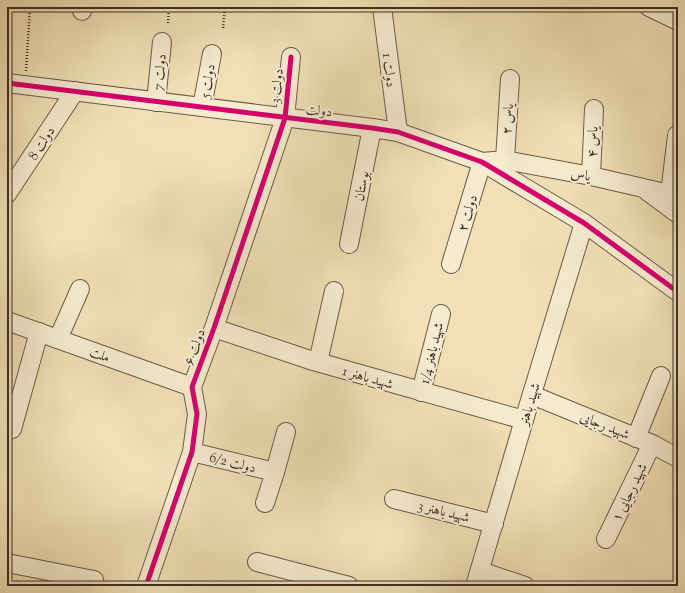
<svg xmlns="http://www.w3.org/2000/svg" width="685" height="593" font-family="'Sorts Mill Goudy',Amiri,serif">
	<rect width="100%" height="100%" fill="#f1e0b6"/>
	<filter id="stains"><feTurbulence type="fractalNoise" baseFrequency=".005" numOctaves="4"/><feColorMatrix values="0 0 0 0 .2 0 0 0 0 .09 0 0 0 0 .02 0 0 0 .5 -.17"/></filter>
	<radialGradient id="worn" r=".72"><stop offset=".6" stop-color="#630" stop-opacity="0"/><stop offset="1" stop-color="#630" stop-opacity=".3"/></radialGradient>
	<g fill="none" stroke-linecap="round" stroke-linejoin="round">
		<defs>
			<g id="minor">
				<polyline points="382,7 398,132"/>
				<polyline points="649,7 678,21"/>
				<polyline points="82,11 82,7"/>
				<polyline points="7,83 372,128 398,132 482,162 584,223 678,292"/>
				<polyline points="156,102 162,42"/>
				<polyline points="202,107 212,54"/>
				<polyline points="505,160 510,79"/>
				<polyline points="591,176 594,109"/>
				<polyline points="647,191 678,214"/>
				<polyline points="7,194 75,91"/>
				<polyline points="670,194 677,135"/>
				<polyline points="349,244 372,128"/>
				<polyline points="451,264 482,162 505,160 591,176 678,196"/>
				<polyline points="7,321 192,387"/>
				<polyline points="214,328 310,360 524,420"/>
				<polyline points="58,339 80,289"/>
				<polyline points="318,362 334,291"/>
				<polyline points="421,392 441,314"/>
				<polyline points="532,395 652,444 678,458"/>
				<polyline points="12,429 39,332"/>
				<polyline points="636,438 661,376"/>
				<polyline points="192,452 275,472 265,503"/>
				<polyline points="275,472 286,432"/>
				<polyline points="394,499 494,524"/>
				<polyline points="606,539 652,444"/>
				<polyline points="257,562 349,586"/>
				<polyline points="7,563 94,580 93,586"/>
				<polyline points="480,571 525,586"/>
				<polyline points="146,586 192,452 197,414 192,387 214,328 285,118 291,57"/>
				<polyline points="475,586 524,420 584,223"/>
			</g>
		</defs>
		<!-- minor casing -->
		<use href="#minor" stroke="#6a5a4b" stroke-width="20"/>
		<!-- path -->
		<g stroke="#3d2e27" stroke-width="2.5" stroke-dasharray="1 2" stroke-linecap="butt">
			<polyline points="168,23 169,7"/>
			<polyline points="223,28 225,7"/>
			<polyline points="26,71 30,7"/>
		</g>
		<!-- minor -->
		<use href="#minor" stroke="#f6ebd0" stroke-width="18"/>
		<defs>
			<g id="cycleway">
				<polyline points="7,83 372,128 398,132 482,162 584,223 678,292"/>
				<polyline points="146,586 192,452 197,414 192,387 214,328 285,118 291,57"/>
			</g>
		</defs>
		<!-- cycleway casing -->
		<use href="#cycleway" stroke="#f6ebd0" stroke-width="8"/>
		<!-- cycleway -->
		<use href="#cycleway" stroke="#d6006c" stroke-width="5"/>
	</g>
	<g text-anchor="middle" stroke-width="4" stroke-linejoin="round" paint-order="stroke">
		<!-- street labels -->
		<g font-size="14" fill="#3d2e27" stroke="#f6ebd0">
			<text transform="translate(390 70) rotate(83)" y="5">دولت 1</text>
			<text transform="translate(159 72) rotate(-84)" y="5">دولت 7</text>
			<text transform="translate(207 81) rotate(-80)" y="5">دولت 5</text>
			<text transform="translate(276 86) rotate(-84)" y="5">دولت 3</text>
			<text transform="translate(319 110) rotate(6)" y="5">دولت</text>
			<text transform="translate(507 119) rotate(-86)" y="5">یاس ۲</text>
			<text transform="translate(592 142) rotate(-88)" y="5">یاس ۴</text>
			<text transform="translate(41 143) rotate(-57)" y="5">دولت 8</text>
			<text transform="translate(581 174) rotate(11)" y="5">یاس</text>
			<text transform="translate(361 186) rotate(-79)" y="5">بوستان</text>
			<text transform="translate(467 213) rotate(-73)" y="5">دولت ۲</text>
			<text transform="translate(194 347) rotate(-70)" y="5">دولت ۶</text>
			<text transform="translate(431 353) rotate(-76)" y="5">شهید باهنر 1/4</text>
			<text transform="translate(100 354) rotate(20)" y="5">ملت</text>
			<text transform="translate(368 377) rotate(16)" y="5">شهید باهنر 1</text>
			<text transform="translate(529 404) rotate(-73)" y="5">شهید باهنر</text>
			<text transform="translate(605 425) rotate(22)" y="5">شهید رجایی</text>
			<text transform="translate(233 462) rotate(14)" y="5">دولت 6/2</text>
			<text transform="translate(629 492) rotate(-64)" y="5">شهید رجایی ۱</text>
			<text transform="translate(444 511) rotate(14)" y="5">شهید باهنر 3</text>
		</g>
	</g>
	<!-- margin -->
	<rect width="685" height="593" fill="none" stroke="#f1e0b6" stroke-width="24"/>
	<rect x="8" y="8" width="669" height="577" fill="none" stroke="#3d2e27" stroke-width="2"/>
	<rect x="12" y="12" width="661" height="569" fill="none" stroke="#3d2e27"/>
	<rect width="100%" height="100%" filter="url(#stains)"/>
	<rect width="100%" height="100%" fill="url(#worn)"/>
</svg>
